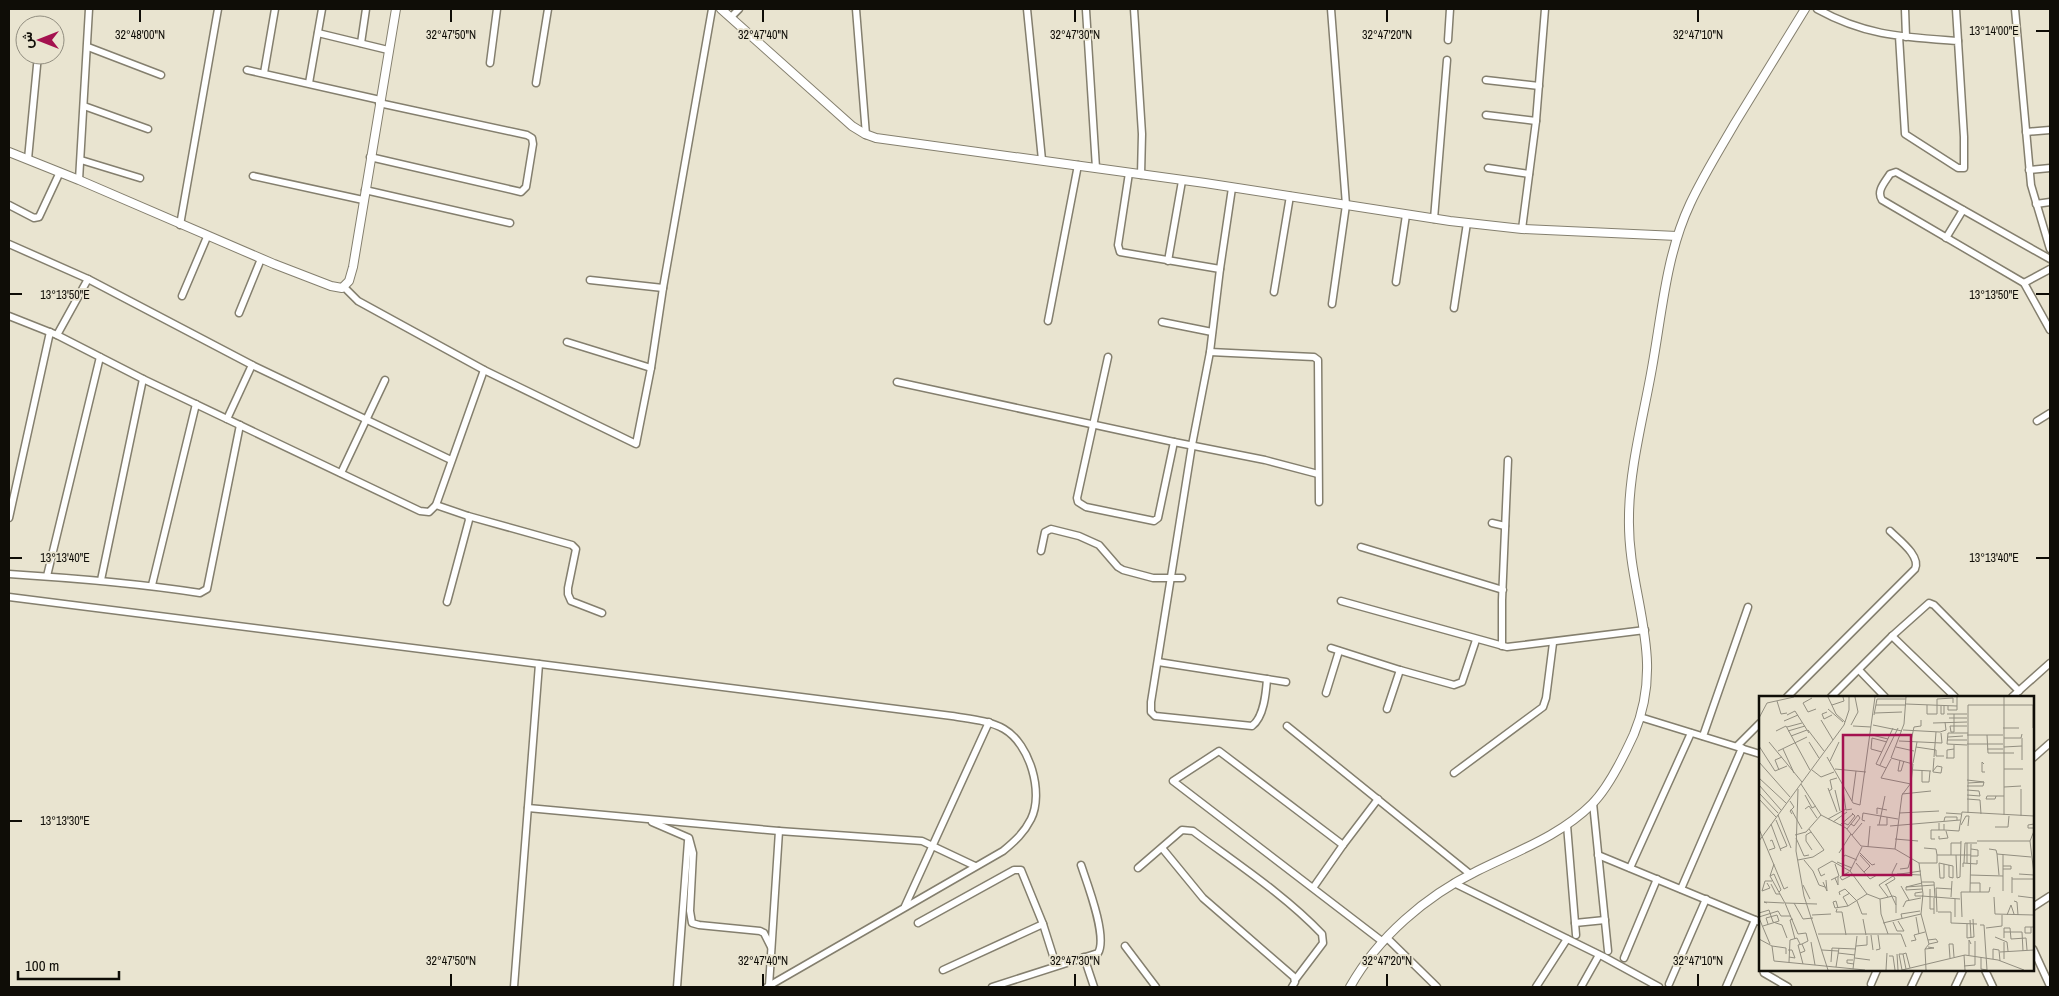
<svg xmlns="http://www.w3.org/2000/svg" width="2059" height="996" font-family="'Archivo Narrow',Vazirmatn,sans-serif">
	<rect width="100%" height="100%" fill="#e9e4d0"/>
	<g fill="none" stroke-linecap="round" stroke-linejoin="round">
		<defs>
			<g id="minor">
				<polyline points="856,9 866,135"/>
				<polyline points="1027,9 1042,160"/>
				<polyline points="1134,9 1142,134 1141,175"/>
				<polyline points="1331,9 1346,205 1332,304"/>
				<path d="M1817,9C1866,36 1903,37 1958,41L1964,137V168H1958L1905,134L1899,36"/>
				<polyline points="1905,9 1906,37"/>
				<polyline points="1956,9 1958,41"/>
				<polyline points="2015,9 2031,185 2050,249"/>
				<polyline points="1086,10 1096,168"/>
				<polyline points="731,17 739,9"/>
				<polyline points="318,33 388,50"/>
				<polyline points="1448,40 1450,9"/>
				<polyline points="361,43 366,9"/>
				<polyline points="88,47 161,75"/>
				<polyline points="490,63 497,9"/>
				<polyline points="247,70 380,100"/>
				<polyline points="264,73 275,9"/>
				<polyline points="1486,80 1539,86"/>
				<polyline points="309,83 322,9"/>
				<polyline points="536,83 548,9"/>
				<polyline points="84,106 148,129"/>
				<polyline points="1486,115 1536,121"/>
				<polyline points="2026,132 2050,130"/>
				<polyline points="370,157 521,192 526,187 533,144 532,138 527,135 379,103"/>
				<polyline points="28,159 38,55"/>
				<polyline points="81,160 140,178"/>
				<polyline points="1488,168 1529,174"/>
				<polyline points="2029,170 2050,168"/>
				<polyline points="1129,173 1118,245 1120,252 1220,269"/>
				<polyline points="253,176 363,200"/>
				<polyline points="79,180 89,9"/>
				<path d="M1232,188L1220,269L1210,352L1192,445L1151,702V712L1155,716L1252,726C1264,717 1266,693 1267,679"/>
				<polyline points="365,190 510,223"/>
				<polyline points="2036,204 2050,202"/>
				<polyline points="9,205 34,218 39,217 60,172"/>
				<polyline points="1434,219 1447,60"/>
				<polyline points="180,225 218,9"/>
				<polyline points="1522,229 1536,121 1545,9"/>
				<polyline points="1946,238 1963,210"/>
				<polyline points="9,244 88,279 252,365 451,460"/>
				<path d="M2050,259L1896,172L1890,174C1885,182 1876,191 1882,200L2024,283L2050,269"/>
				<polyline points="1168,261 1182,181"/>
				<polyline points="590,280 663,288"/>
				<polyline points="1396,282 1406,215"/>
				<polyline points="2024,283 2050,330"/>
				<polyline points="344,287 358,301 484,370 636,444 651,368 663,288 712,9"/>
				<polyline points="1274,292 1290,196"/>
				<polyline points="182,296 207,237"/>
				<polyline points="1454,308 1467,223"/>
				<polyline points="239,313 261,259"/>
				<polyline points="9,316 57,335 143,379 420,511 429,512 436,505 484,370"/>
				<polyline points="1048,321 1078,165"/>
				<polyline points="1162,322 1212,332"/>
				<polyline points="57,335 88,279"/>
				<polyline points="567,342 651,368"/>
				<polyline points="1210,352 1314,357 1318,360 1319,502"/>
				<polyline points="1108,357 1077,498 1078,502 1086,507 1154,521 1158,518 1174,442"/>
				<polyline points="897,382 1174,442 1265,460 1318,474"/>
				<polyline points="227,419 252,365"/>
				<polyline points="2037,421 2050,413"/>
				<polyline points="341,473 385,380"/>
				<polyline points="436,505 468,516 469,520 447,602"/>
				<polyline points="468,516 572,545 576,549 568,588 568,594 571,601 602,613"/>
				<polyline points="9,518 50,332"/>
				<polyline points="1492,523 1505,526"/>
				<polyline points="1361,547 1503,590"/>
				<polyline points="1041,551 1045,532 1051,529 1079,536 1099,545 1118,567 1123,570 1153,578 1182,578"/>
				<path d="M9,574C73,578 136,583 200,593L207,589L240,425"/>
				<polyline points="47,576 100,357"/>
				<polyline points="101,580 143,379"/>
				<polyline points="152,585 196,404"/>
				<path d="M9,597L952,716C969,719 988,720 1004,729C1030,744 1044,793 1031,819C1024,833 1015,841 1003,851L767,987"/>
				<polyline points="1341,601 1507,647 1645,630"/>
				<polyline points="1892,636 1955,697"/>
				<polyline points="1502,646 1502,600 1508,460"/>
				<polyline points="1331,648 1400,670 1454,685 1462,682 1476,640"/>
				<polyline points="1158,662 1286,682"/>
				<polyline points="1859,670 1885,697"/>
				<polyline points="1326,693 1339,651"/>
				<path d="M1787,697L1915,569C1921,556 1899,540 1890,531"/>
				<polyline points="1831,697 1892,636 1929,603 1934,605 2019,691"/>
				<polyline points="2012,697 2050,663"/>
				<polyline points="1387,709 1400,670"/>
				<polyline points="1640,717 1760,754"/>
				<polyline points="1287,726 1470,874"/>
				<polyline points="1703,736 1748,607"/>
				<polyline points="1737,746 1760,723"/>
				<polyline points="2033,758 2050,743"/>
				<polyline points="1454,773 1543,707 1546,698 1553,643"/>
				<polyline points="1593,803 1608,951"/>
				<polyline points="528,808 779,831 922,841 975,866"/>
				<polyline points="652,822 689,838 693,853 690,911 692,923 699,925 760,931 764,933 771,947"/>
				<polyline points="1567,825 1576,935"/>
				<polyline points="1343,845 1378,799"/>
				<polyline points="1162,848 1203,898 1294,977 1295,982 1292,987"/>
				<polyline points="1598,855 1760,922"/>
				<path d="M1138,868L1182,830L1193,831C1236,863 1285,895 1322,934L1323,943L1295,980"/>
				<polyline points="1630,868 1691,733"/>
				<polyline points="1454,883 1604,957 1659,987"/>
				<polyline points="1313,888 1343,845 1219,751 1173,781 1383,942"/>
				<polyline points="1681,889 1742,748"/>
				<polyline points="905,906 989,722"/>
				<polyline points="2033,907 2050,896"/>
				<polyline points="918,923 1014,870 1021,870 1043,924 1056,965"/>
				<polyline points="1575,923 1605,920"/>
				<polyline points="1387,938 1437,987"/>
				<polyline points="1125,946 1156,987"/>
				<polyline points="2033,949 2050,986"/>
				<polyline points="1084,957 1094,987"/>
				<polyline points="1624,958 1657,879"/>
				<polyline points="943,970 1043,924"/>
				<polyline points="1763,970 1764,973 1788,987"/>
				<polyline points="1985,970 1993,987"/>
				<polyline points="1669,984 1706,899"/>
				<polyline points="1871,984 1877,970"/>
				<polyline points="769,986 779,831"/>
				<polyline points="514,987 539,664"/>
				<polyline points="677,987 688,841"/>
				<path d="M992,987L1098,953C1108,937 1087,883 1081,865"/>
				<polyline points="1536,987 1567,939"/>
				<polyline points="1581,987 1599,955"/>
				<polyline points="1726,987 1755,920"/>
				<polyline points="1911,987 1919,970"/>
				<polyline points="1955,987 1963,970"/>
			</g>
			<g id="tertiary">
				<polyline points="721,9 852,126 865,134 876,138 1205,183 1450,221 1522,229 1677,236"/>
				<polyline points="9,152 79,180 274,264 331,286 342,288 349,281 353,267 396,9"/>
				<path d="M1350,987C1378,937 1426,896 1477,871C1517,851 1560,836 1592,804C1609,787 1624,756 1634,734C1667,655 1627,595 1629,517C1629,470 1644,414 1652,368C1662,313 1666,255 1690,204C1703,176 1720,149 1735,123C1758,85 1782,47 1805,9"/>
			</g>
		</defs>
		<!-- minor casing -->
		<use href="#minor" stroke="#847f6e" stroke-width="9"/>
		<!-- tertiary casing -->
		<use href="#tertiary" stroke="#847f6e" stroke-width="10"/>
		<!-- minor -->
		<use href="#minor" stroke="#fff" stroke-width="6"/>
		<!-- tertiary -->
		<use href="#tertiary" stroke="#fff" stroke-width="8"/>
	</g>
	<!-- ticks -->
	<path fill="none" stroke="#0f0d07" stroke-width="2" d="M140,10V22M451,10V22M763,10V22M1075,10V22M1387,10V22M1698,10V22M2036,31H2049M10,294H22M2036,294H2049M10,558H22M2036,558H2049M10,821H22M451,974V986M763,974V986M1075,974V986M1387,974V986M1698,974V986"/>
	<!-- overview -->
	<g transform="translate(1759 696)">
		<rect width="275" height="275" fill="#e9e4d0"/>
		<path fill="none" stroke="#928e80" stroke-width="1" d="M69,1L77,18L86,26M245,1V119M53,2L44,7L49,16L57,13M18,5L22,18L28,17M147,8L198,10M73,9L85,5L84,1M117,9H147M168,9V18H178V9M178,9V3L194,2V7M182,10V18H185V10M189,10V14H198V1M69,13L84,26M68,16L63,18L65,23L73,19M116,17L143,16M188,18H208M195,18V36H192L191,30H208M28,19L36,15L50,37M115,19L118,3H147M0,22L8,7L35,1M190,22H208M62,24L74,44M25,25L39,19M174,27L208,26M92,29L99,16L96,1M114,29L143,35M94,30L112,31M28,31L43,27M244,32H260M274,32V9M49,34L65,55M144,34L181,36L187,34L186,26M17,35L27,30L51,74M29,35L46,30M113,39L129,43M208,39H244M228,39L229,57H255M32,40L48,34M189,41L204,40M113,42L112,53L123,56M113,42L128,46M245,42H262L263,38M188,44H208M140,45L183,47L182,37M152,45L155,31L162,30V24M10,46L43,86M50,46L60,62M208,48H244M208,49L188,48L189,37H209M0,50L16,75L28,70M137,51L155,55M157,51L177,54V60H185M245,51L263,50M24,53L35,77M228,53H244M19,55L48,41M68,61L94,107L101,109L116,1M175,61L177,36M187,62H195V49M188,62V54L195,53M132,63L122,82L152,88M141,64L139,75H142L145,65M263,64V42M71,65L80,46M0,66L31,101M154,67L158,46M225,68L223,66V76H226M121,69L139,32M127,72L117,68L134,32M76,73L107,76M245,73H264M20,74L16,64L23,61M53,74L62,81L75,76M154,74L172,75M163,74V86H170L171,75M174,75L178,70L183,71L182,77L174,76V75L175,62M0,82L27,107M209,87L225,86M42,88L62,119L87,132L102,150L136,153L160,167H178V159H212M0,89L22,114M208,90H224L225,86L208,84M245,91L262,90M69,92L78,116M39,93L37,155L45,200L69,274M76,94L81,115M84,94L87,114L93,113M70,95L73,93L71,84L78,82M0,97L19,117M143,98L172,95M46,99L53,112L57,110M208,99L221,100L220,95L208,94M237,100L236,103H227L228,100H245M0,103L17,121M208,103L221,104L222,118M31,105L35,111L31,115L33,118M93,105L97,75M32,113L43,133M46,113L50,110L58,122M140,117L180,115M187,117L202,118M209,117V9H275M118,118V112L128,114M19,119L32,152M262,120V93M69,123L87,113M17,124L28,150L21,153M106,125L103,124L104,117L139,123M185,125L186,121H198V124M74,126L88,116M85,127L89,129L96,120L93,117M180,127V134H185V128M12,128L22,155M275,128L269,129V132H275M81,129L94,118M118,129H128V121M120,129L126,100M202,129L207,120H210L209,130M131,130L201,124M236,131H249L250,120M0,133L25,193L29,191M88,133L99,119L101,122L95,130L92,128M185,134L200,135L203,116L275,120M275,135L271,145L275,178M52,136L47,139V145L53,154M36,139L47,136L62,119M93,139L103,127M180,140V143L189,142L187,135M37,142L45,160L50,159M136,143L159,145M176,143H172V134H180M0,145L85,29L90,14V1M218,145H271M109,151L111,130M165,152L177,153L178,159M136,153L143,99L152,87L154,68L132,62L145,28L147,1M230,153L237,154L238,158L272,161M10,154L16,152L13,144L11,145M80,157L92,138M101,157L113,169L116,168M238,158L240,179M101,159L111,170L105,176M192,159V147H202M197,159L198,182M212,160H219V154L212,153M83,163L86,159L98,164M39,164L54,161L65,154L50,133M45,164L54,175L60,189L66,191M78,166L93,172M97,167L111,183L118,179M160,167L164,198L162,218L170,248L166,253L167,274M180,167L181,182H185V168M180,167L194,170V182M205,167L206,147H218M208,167V147M15,168L11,180L26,207L58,208M190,169V181L194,182M204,171V167L218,168V164M141,173L149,172L152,162M244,173H252V170H244M91,175L108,198L121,203L134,200M91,175L103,151M90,176L81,181L83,184L91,180M66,178L62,180L59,173L73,165L91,175M138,178L162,179M260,178L275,179M134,179L162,175M211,179L244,180M11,180L15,178L22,194L20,196M76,182L79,189V181M198,182L201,181L202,145M253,183H275M72,184L80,180L76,168M64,186L68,195L67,184M163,186H175L176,202M8,187L11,192L3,195L6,185H13M163,187L147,191L175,189M211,187H221V196M12,188L17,198H21M127,188L137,209M44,189L51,203M126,189L136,183L133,177L138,167M142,190L150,204M147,191V194L163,193M177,192L178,216M177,192L193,193M171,193V213H175M244,195V159M163,196L156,197V200H164M211,196L212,148M253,197V181M81,199L80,196L86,193L98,205M134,200L137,201V217M163,200L201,203M259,200L275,202M129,201L120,189L134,180M192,201L193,185M235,201L236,218L275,219M175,202V218M121,203L122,218L129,238M98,205L103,218H108M255,205L258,206L259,219M8,207L5,206L25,207M26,207L39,238L47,237L49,245L43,248M35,207L44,223L54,222M89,210L84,201L91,197M144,211L147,205L162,202M79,212L77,205L74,206L76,212L89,210L108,198M78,213L77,216H83L87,239M179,216H192V227L218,228M0,217L10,214L14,226L23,229L28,242M53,219L72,218M248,219L252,209L255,218M0,221L19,215L22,220H32M157,221L160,238M196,221V203M203,221L202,196H230L231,191M0,222L11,248M143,222L142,218L161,215M34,223L31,224L36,243M104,223L107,239M211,224L212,242M134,226L138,235H145L139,225M124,227L162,218M208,228V242L215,241L214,223M221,229H225L228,274M4,230L20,225L18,219L7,222L9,228M272,231V237H266V231H275M227,232L243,230V219M245,236H263L264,255M59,238H142L147,251M112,239L114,254M236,241L248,246L249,255M245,242V232H251L252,243L267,242L268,254M0,243L13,250L15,265L106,274M169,244L177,243L179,246L170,248M152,245L157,244L155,239L166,236M52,246L56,269M13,250L27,252V258M97,250L108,249V240M166,253L175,252L169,251M29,254H33L36,262L30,261M63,254L79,255M117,254L121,253L119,239M241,256L275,254M41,257L46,255L43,248L39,249L44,268M79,257L96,259M138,258L139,274M144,258L147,257L151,272M144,258L147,273M205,259L206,274M210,259V244L212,248M130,260H134L136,274M222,261V273L228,274M96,262L111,264M191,262L190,248H194L195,261M234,263V253L240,254L241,265M245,263V246M94,264H88V267L95,268M30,266L31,244L38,242L41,248M72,266L73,252L97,253M205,270L216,269V245M77,271L80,252M94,273L98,240M127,274L128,257M143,274L140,258H144M143,274L206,259L239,264L265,274"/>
		<path fill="#a4114f" fill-opacity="0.15" stroke="#a4114f" stroke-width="2.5" d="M84,39H152V179H84Z"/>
		<rect width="275" height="275" fill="none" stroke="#0f0d07" stroke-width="2.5"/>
	</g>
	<g font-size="12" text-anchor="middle" fill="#0f0d07" stroke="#e9e4d0" stroke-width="4" stroke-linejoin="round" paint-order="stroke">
		<text x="1994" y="35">13°14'00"E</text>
		<text x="140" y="39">32°48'00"N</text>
		<text x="451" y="39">32°47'50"N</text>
		<text x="763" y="39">32°47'40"N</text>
		<text x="1075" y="39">32°47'30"N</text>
		<text x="1387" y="39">32°47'20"N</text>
		<text x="1698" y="39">32°47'10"N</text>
		<text x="1994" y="299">13°13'50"E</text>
		<text x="65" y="299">13°13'50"E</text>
		<text x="1994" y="562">13°13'40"E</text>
		<text x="65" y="562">13°13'40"E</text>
		<text x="65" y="825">13°13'30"E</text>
		<text x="451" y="965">32°47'50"N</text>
		<text x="763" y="965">32°47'40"N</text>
		<text x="1075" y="965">32°47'30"N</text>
		<text x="1387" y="965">32°47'20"N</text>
		<text x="1698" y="965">32°47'10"N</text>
	</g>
	<!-- border -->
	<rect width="2059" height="996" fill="none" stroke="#0f0d07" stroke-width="20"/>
	<!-- north arrow -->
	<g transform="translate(40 40) rotate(270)"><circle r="24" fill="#e9e4d0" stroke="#928e80"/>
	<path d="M0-4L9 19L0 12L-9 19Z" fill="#a4114f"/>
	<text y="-8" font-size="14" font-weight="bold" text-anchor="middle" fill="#0f0d07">ش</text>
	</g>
	<!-- scale -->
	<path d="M18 971v8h101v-8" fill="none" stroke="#0f0d07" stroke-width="2.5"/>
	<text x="25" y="971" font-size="15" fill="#0f0d07" stroke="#e9e4d0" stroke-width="4" paint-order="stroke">100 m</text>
</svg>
